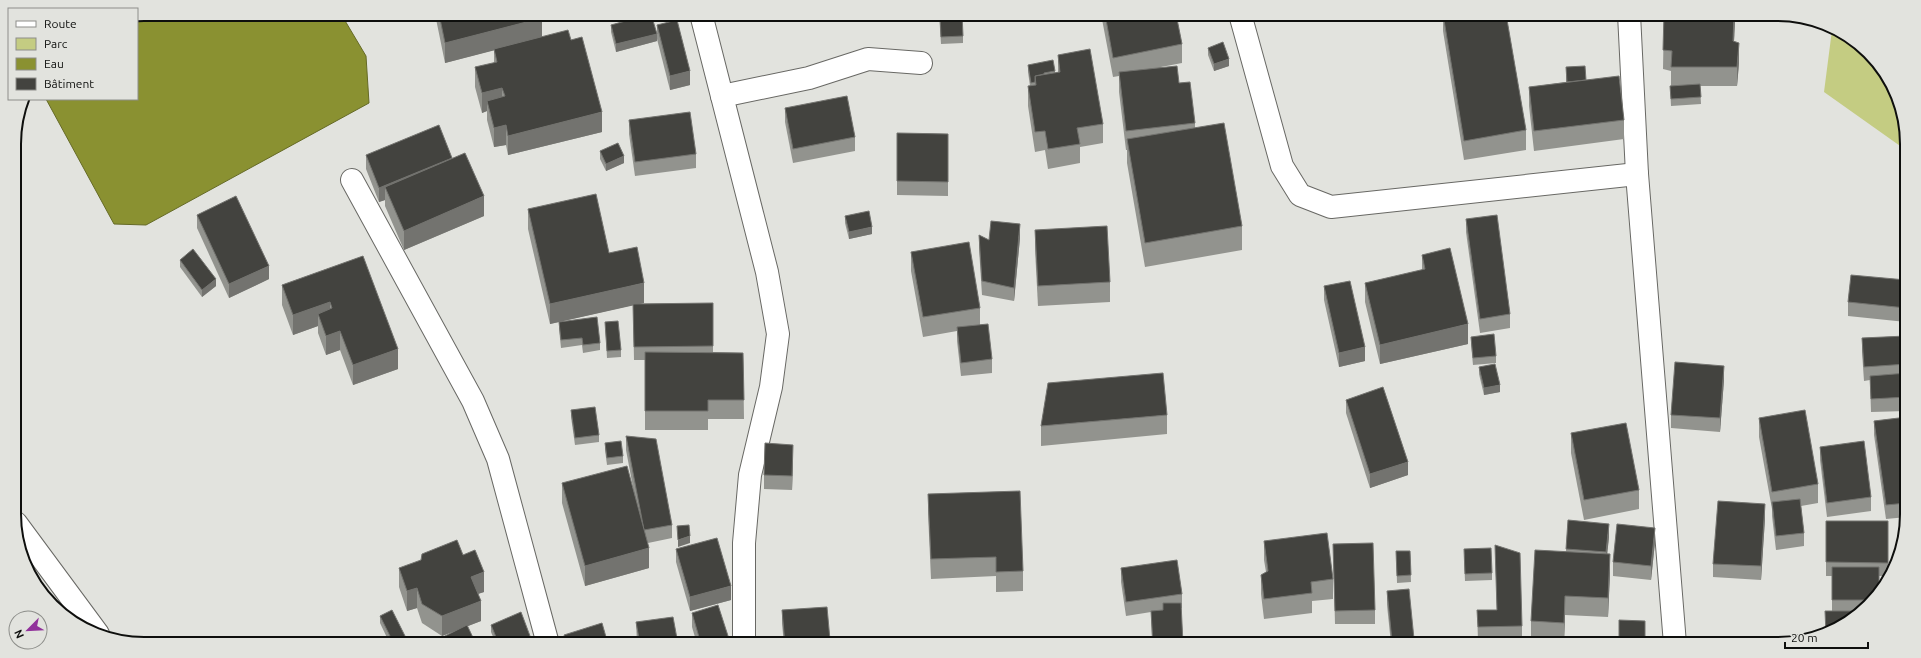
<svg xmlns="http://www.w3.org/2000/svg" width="1921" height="658" font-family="Ubuntu,sans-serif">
	<rect width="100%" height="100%" fill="#e2e3de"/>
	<!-- green -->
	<path fill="#c4cc82" d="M1832,30C1843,37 1868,50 1876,60C1892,80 1913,123 1903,148L1824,92Z"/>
	<!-- water -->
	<polygon fill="#8a9131" stroke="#656a26" points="144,14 341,14 366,56 369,103 146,225 114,224 46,99 137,99 137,15"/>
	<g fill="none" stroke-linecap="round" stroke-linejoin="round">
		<defs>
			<g id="street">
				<polyline points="701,14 767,272 778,334 771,387 750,475 744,543 744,644"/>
				<polyline points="1240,14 1282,166 1300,195 1331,207 1637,174"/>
				<polyline points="1629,14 1637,174 1675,644"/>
				<polyline points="722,96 809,78 868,59 921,63"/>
				<polyline points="352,180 473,401 498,459 548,644"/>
				<polyline points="16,523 98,634"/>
			</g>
		</defs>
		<!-- street casing -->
		<use href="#street" stroke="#686864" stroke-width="24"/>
		<!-- street -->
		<use href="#street" stroke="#fff" stroke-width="22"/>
	</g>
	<!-- wall -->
	<g fill="#92938e">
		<polygon points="435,14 541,14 542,37 571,40 602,132 508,155 506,145 494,147 487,120 487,111 482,113 475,87 475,67 494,63 494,50 445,63"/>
		<polygon points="630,14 651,14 657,41 616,52 611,32 611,25 632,19"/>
		<polygon points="885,14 913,14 913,17 885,18"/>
		<polygon points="939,14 963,36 963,43 941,44"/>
		<polygon points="1101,14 1176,14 1182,44 1182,63 1161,67 1179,83 1195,123 1195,128 1242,226 1242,250 1145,267 1127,163 1127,150 1126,150 1119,92 1119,76 1113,77"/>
		<polygon points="1443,14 1506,14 1526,130 1526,150 1464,160 1443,31"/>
		<polygon points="1664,14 1766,14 1765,19 1735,17 1734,41 1739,63 1737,86 1700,86 1701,104 1671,106 1670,86 1671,86 1671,71 1663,69"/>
		<polygon points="657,25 690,85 670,90 657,39"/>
		<polygon points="1208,48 1229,66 1214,71 1208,55"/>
		<polygon points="1058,55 1103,124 1103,143 1080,147 1080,163 1048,169 1045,150 1035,152 1028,106 1028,86 1030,86 1028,72 1028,65 1055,71 1055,73 1058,72"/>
		<polygon points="1566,67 1586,80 1624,120 1624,139 1534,151 1529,106 1529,87 1566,82"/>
		<polygon points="785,108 855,137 855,151 793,163 785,122"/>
		<polygon points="629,120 696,154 696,168 635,176 629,134"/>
		<polygon points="897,133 948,134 948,196 897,195"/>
		<polygon points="600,151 624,163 606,171 600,159"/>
		<polygon points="366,155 452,158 484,216 404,250 385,206 385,200 379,202 366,169"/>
		<polygon points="528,209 609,253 644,303 639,304 713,303 713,352 743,353 744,419 708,419 708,430 645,430 645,360 634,360 633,305 550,324 528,229"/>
		<polygon points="197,215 269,279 229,298 197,228"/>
		<polygon points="845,216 872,234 849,239 845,223"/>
		<polygon points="1466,219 1510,314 1510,328 1480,333 1466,232"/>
		<polygon points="1035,230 1110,282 1110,302 1038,306 1035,250"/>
		<polygon points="979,235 989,240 1020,238 1014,301 982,295 979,249"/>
		<polygon points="911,252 980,308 980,325 992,359 992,373 961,376 957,341 957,331 923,337 911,271"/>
		<polygon points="1422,255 1468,344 1380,364 1365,302 1365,283 1422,270"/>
		<polygon points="363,256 398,369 353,385 340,350 326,355 318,333 318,326 293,335 282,305 282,285"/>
		<polygon points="180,260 216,286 202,297 180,267"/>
		<polygon points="1906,280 1906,322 1848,316 1848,302"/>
		<polygon points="1324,286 1365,361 1339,367 1324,300"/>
		<polygon points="559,322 600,343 600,350 583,353 582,345 561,348 559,329"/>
		<polygon points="605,322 621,350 621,357 607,358"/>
		<polygon points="1906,336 1907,411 1871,412 1870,380 1864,381 1862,352 1862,338"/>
		<polygon points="1471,337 1496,356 1496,363 1473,365 1471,344"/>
		<polygon points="1479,367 1500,392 1484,395 1479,374"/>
		<polygon points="1724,380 1720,432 1671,428 1671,415"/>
		<polygon points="1346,400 1408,475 1370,488 1346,413"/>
		<polygon points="571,410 599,435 599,442 575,445 571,417"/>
		<polygon points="1167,415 1167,434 1041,446 1041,426"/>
		<polygon points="1907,417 1907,517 1886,519 1874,435 1874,421"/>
		<polygon points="1759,418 1818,484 1818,503 1801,506 1804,533 1804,546 1776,550 1772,516 1772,509 1759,437"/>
		<polygon points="1571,433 1639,490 1639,509 1584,520 1571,453"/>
		<polygon points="626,436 672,525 672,538 648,543 649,568 585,586 562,503 562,483 635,498 626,450"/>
		<polygon points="605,443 623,456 623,463 607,465 605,450"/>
		<polygon points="1820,447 1871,497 1871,511 1827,517 1820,460"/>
		<polygon points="793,458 792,490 764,489 764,475"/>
		<polygon points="928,494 1023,571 1023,591 996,592 996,576 931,579 928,513"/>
		<polygon points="1765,518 1761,580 1713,577 1713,564"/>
		<polygon points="1568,520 1609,537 1607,553 1610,573 1608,617 1565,615 1564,642 1531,641 1531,621 1566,551"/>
		<polygon points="1826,521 1888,521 1888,576 1879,576 1879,592 1859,614 1853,614 1832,611 1832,576 1826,576"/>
		<polygon points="1264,541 1333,579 1333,599 1312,601 1312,613 1264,619 1261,594 1261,575 1266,572 1264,560"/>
		<polygon points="1655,542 1651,580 1613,576 1613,562"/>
		<polygon points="1333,544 1375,610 1375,624 1335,624"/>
		<polygon points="1495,545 1522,626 1522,640 1478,641 1477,610 1497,610"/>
		<polygon points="676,549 731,600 690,611 676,562"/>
		<polygon points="1396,551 1410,551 1411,582 1397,583"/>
		<polygon points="463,555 484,592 478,594 481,621 442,636 422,623 417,608 407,611 399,587 399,568"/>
		<polygon points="1464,556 1492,573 1492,580 1465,581"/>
		<polygon points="1121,568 1182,594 1182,608 1181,608 1183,644 1152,644 1151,612 1126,616 1121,582"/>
		<polygon points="1387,591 1414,639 1414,644 1391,644 1387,605"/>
		<polygon points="782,610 830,640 830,644 784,644 782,624"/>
		<polygon points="692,613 729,644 697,644 692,627"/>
		<polygon points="380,616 409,644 390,644 380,623"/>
		<polygon points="636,622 678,644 637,644"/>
		<polygon points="491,625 530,644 496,644 491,632"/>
		<polygon points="564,635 608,644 564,644"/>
	</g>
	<!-- shaded-wall -->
	<g fill="#73736f">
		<polygon points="638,14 651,14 633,23 633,15"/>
		<polygon points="1734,14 1735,23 1733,60 1733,41"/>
		<polygon points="542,18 542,38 445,63 445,43"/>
		<polygon points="657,34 657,41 616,52 616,44"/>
		<polygon points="1739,43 1739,63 1737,86 1737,67"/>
		<polygon points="1229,59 1229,66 1214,71 1214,64"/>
		<polygon points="690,71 690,85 670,90 670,76"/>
		<polygon points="502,88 502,107 487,101 487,111 482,113 482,93"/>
		<polygon points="602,112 602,132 508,155 508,136"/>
		<polygon points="506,125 506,145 494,147 494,128"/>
		<polygon points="624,156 624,163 606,171 606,164"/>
		<polygon points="452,158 385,187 385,200 379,202 379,188"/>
		<polygon points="484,196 484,216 404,250 404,231"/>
		<polygon points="1020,224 1020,238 1014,301 1014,288"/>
		<polygon points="872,227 872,234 849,239 849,232"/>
		<polygon points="269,266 269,279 229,298 229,284"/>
		<polygon points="216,279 216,286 202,297 202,290"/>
		<polygon points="644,283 644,303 550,324 550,304"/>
		<polygon points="330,302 330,321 318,314 318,326 293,335 293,315"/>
		<polygon points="1468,324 1468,344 1380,364 1380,345"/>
		<polygon points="340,331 340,350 326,355 326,336"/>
		<polygon points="1365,347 1365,361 1339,367 1339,353"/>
		<polygon points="398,349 398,369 353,385 353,365"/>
		<polygon points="1724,366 1724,380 1720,432 1720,418"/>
		<polygon points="1500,385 1500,392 1484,395 1484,388"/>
		<polygon points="793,445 793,458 792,490 792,476"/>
		<polygon points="1408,462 1408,475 1370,488 1370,474"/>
		<polygon points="1765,504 1765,518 1761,580 1761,566"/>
		<polygon points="1609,524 1609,537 1606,566 1606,552"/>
		<polygon points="1655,528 1655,542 1651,580 1651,566"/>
		<polygon points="690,536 690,543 678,547 678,540"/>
		<polygon points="649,548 649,568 585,586 585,566"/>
		<polygon points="1610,554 1610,573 1608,617 1608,598"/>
		<polygon points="484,572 484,592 471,596 471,577"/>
		<polygon points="731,586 731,600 690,611 690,597"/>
		<polygon points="417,588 417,608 407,611 407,591"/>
		<polygon points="1565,596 1565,615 1564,642 1564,623"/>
		<polygon points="481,601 481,621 442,636 442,616"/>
		<polygon points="530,636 530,644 511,644"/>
		<polygon points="729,639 729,644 714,644"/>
	</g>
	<!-- building -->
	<g fill="#43433f" stroke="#73736f">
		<polygon points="439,14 541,14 542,18 445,43"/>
		<polygon points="651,14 657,34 616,44 611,25"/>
		<polygon points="940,14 962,14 963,36 941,37"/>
		<polygon points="1105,14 1176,14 1182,44 1113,58"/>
		<polygon points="1443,14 1506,14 1526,130 1464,141"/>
		<polygon points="1664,14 1734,14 1733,41 1739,43 1737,67 1671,67 1672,51 1663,50"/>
		<polygon points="677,20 690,71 670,76 657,25"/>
		<polygon points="568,30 571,40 582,37 602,112 508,136 506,125 494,128 487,101 505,96 502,88 482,93 475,67 497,62 494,49"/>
		<polygon points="1223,42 1229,59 1214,64 1208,48"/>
		<polygon points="1090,49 1103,124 1077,128 1080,144 1048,149 1045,131 1035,132 1028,86 1036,85 1035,76 1060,72 1058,55"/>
		<polygon points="1053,60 1055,71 1044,73 1044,74 1035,76 1035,82 1031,83 1028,65"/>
		<polygon points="1177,66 1179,83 1190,82 1195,123 1126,131 1119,72"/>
		<polygon points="1585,66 1586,80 1567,82 1566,67"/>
		<polygon points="1619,76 1624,120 1534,131 1529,87"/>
		<polygon points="1700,84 1701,97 1671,99 1670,86"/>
		<polygon points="847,96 855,137 793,149 785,108"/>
		<polygon points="690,112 696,154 635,162 629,120"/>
		<polygon points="1224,123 1242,226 1145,243 1127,139"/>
		<polygon points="439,125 452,158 379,188 366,155"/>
		<polygon points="897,133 948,134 948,182 897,181"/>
		<polygon points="618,143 624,156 606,164 600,151"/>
		<polygon points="465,153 484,196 404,231 385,187"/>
		<polygon points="596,194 609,253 637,247 644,283 550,304 528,209"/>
		<polygon points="236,196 269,266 229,284 197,215"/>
		<polygon points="869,211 872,227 849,232 845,216"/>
		<polygon points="1497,215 1510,314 1480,319 1466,219"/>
		<polygon points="991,221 1020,224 1014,288 982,281 979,235 989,240"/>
		<polygon points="1107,226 1110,282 1038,286 1035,230"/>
		<polygon points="969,242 980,308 923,317 911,252"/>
		<polygon points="1450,248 1468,324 1380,345 1365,283 1425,269 1422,255"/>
		<polygon points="193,249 216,279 202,290 180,260"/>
		<polygon points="363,256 398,349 353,365 340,331 326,336 318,314 332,308 330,302 293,315 282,285"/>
		<polygon points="1851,275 1906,280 1906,308 1848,302"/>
		<polygon points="1350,281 1365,347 1339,353 1324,286"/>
		<polygon points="713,303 713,346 634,347 633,304"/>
		<polygon points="597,317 600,343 583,345 582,338 561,340 559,322"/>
		<polygon points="618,321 621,350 607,351 605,322"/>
		<polygon points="988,324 992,359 961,363 957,327"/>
		<polygon points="1494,334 1496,356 1473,358 1471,337"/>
		<polygon points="1906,336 1907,364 1864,367 1862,338"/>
		<polygon points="645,352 743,353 744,400 708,400 708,411 645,411"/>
		<polygon points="1675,362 1724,366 1720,418 1671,415"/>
		<polygon points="1495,364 1500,385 1484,388 1479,367"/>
		<polygon points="1163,373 1167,415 1041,426 1048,383"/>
		<polygon points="1907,373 1907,397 1871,399 1870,376"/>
		<polygon points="1383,387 1408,462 1370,474 1346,400"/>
		<polygon points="595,407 599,435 575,438 571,410"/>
		<polygon points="1805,410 1818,484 1772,492 1759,418"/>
		<polygon points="1907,417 1907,503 1886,505 1874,421"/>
		<polygon points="1626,423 1639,490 1584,500 1571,433"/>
		<polygon points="626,436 656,439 672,525 644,530"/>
		<polygon points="621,441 623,456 607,458 605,443"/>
		<polygon points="1864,441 1871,497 1827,503 1820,447"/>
		<polygon points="765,443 793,445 792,476 764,475"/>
		<polygon points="627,466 649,548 585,566 562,483"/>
		<polygon points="1020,491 1023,571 996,572 996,557 931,559 928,494"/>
		<polygon points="1800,499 1804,533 1776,536 1772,502"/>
		<polygon points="1718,501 1765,504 1761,566 1713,564"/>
		<polygon points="1568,520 1609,524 1606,552 1566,549"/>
		<polygon points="1826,521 1888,521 1888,563 1826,562"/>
		<polygon points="1617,524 1655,528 1651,566 1613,562"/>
		<polygon points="689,525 690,536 678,540 677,526"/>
		<polygon points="1327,533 1333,579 1311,582 1312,593 1264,599 1261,575 1268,571 1264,541"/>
		<polygon points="717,538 731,586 690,597 676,549"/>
		<polygon points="457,540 463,555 475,550 484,572 471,577 481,601 442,616 422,604 417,588 407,591 399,568 421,560 422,554"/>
		<polygon points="1373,543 1375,610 1335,611 1333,544"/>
		<polygon points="1495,545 1520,553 1522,626 1478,627 1477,610 1497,610"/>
		<polygon points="1491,548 1492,573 1465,574 1464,549"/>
		<polygon points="1535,550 1610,554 1608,598 1565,596 1564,623 1531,621"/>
		<polygon points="1396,551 1410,551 1411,575 1397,576"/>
		<polygon points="1177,560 1182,594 1126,602 1121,568"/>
		<polygon points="1832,567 1879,567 1879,592 1872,600 1832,600"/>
		<polygon points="1409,589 1414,639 1392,641 1387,591"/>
		<polygon points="1163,603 1181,603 1183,644 1153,644 1151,611 1163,610"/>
		<polygon points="718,605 729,639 714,644 701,644 692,613"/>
		<polygon points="827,607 830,640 785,644 782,610"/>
		<polygon points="392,610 409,644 394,644 380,616"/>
		<polygon points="1825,611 1853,611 1853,619 1826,634"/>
		<polygon points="521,612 530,636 511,644 499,644 491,625"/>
		<polygon points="673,617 678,644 640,644 636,622"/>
		<polygon points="1619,620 1645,621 1645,644 1619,644"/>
		<polygon points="602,623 608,644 567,644 564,635"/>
		<polygon points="467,625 476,644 429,644"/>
		<polygon points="227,637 231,644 215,644"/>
	</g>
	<!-- crop -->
	<path d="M0 0H1921V658H0ZM144 21H1777A123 123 0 0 1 1900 144V514A123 123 0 0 1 1777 637H144A123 123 0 0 1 21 514V144A123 123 0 0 1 144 21Z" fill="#e2e3de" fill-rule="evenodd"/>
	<path fill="none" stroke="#0e0f0d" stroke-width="2" d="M144 21H1777A123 123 0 0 1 1900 144V514A123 123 0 0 1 1777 637H144A123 123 0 0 1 21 514V144A123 123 0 0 1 144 21Z"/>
	<!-- legend -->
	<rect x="8" y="8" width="130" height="92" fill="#e2e3de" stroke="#8d8e8a"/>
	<rect x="16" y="21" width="20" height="6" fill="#ffffff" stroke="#8d8e8a"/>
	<text x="44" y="28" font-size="12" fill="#0e0f0d">Route</text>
	<rect x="16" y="38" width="20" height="12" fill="#c4cc82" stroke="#8d8e8a"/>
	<text x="44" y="48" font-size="12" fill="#0e0f0d">Parc</text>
	<rect x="16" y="58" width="20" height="12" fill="#8a9131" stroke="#8d8e8a"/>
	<text x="44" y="68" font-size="12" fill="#0e0f0d">Eau</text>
	<rect x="16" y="78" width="20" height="12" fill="#43433f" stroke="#8d8e8a"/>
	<text x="44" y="88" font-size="12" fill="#0e0f0d">Bâtiment</text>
	<!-- north arrow -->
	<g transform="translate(28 630) rotate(246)"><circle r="19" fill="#e2e3de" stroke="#8d8e8a"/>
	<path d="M0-3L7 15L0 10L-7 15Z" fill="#91329b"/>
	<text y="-6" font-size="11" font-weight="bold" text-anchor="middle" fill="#0e0f0d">N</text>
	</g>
	<!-- scale -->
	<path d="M1785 642v6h83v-6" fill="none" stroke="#0e0f0d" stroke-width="2"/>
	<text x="1791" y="642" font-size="12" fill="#0e0f0d" stroke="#e2e3de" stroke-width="3" paint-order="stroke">20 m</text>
</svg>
